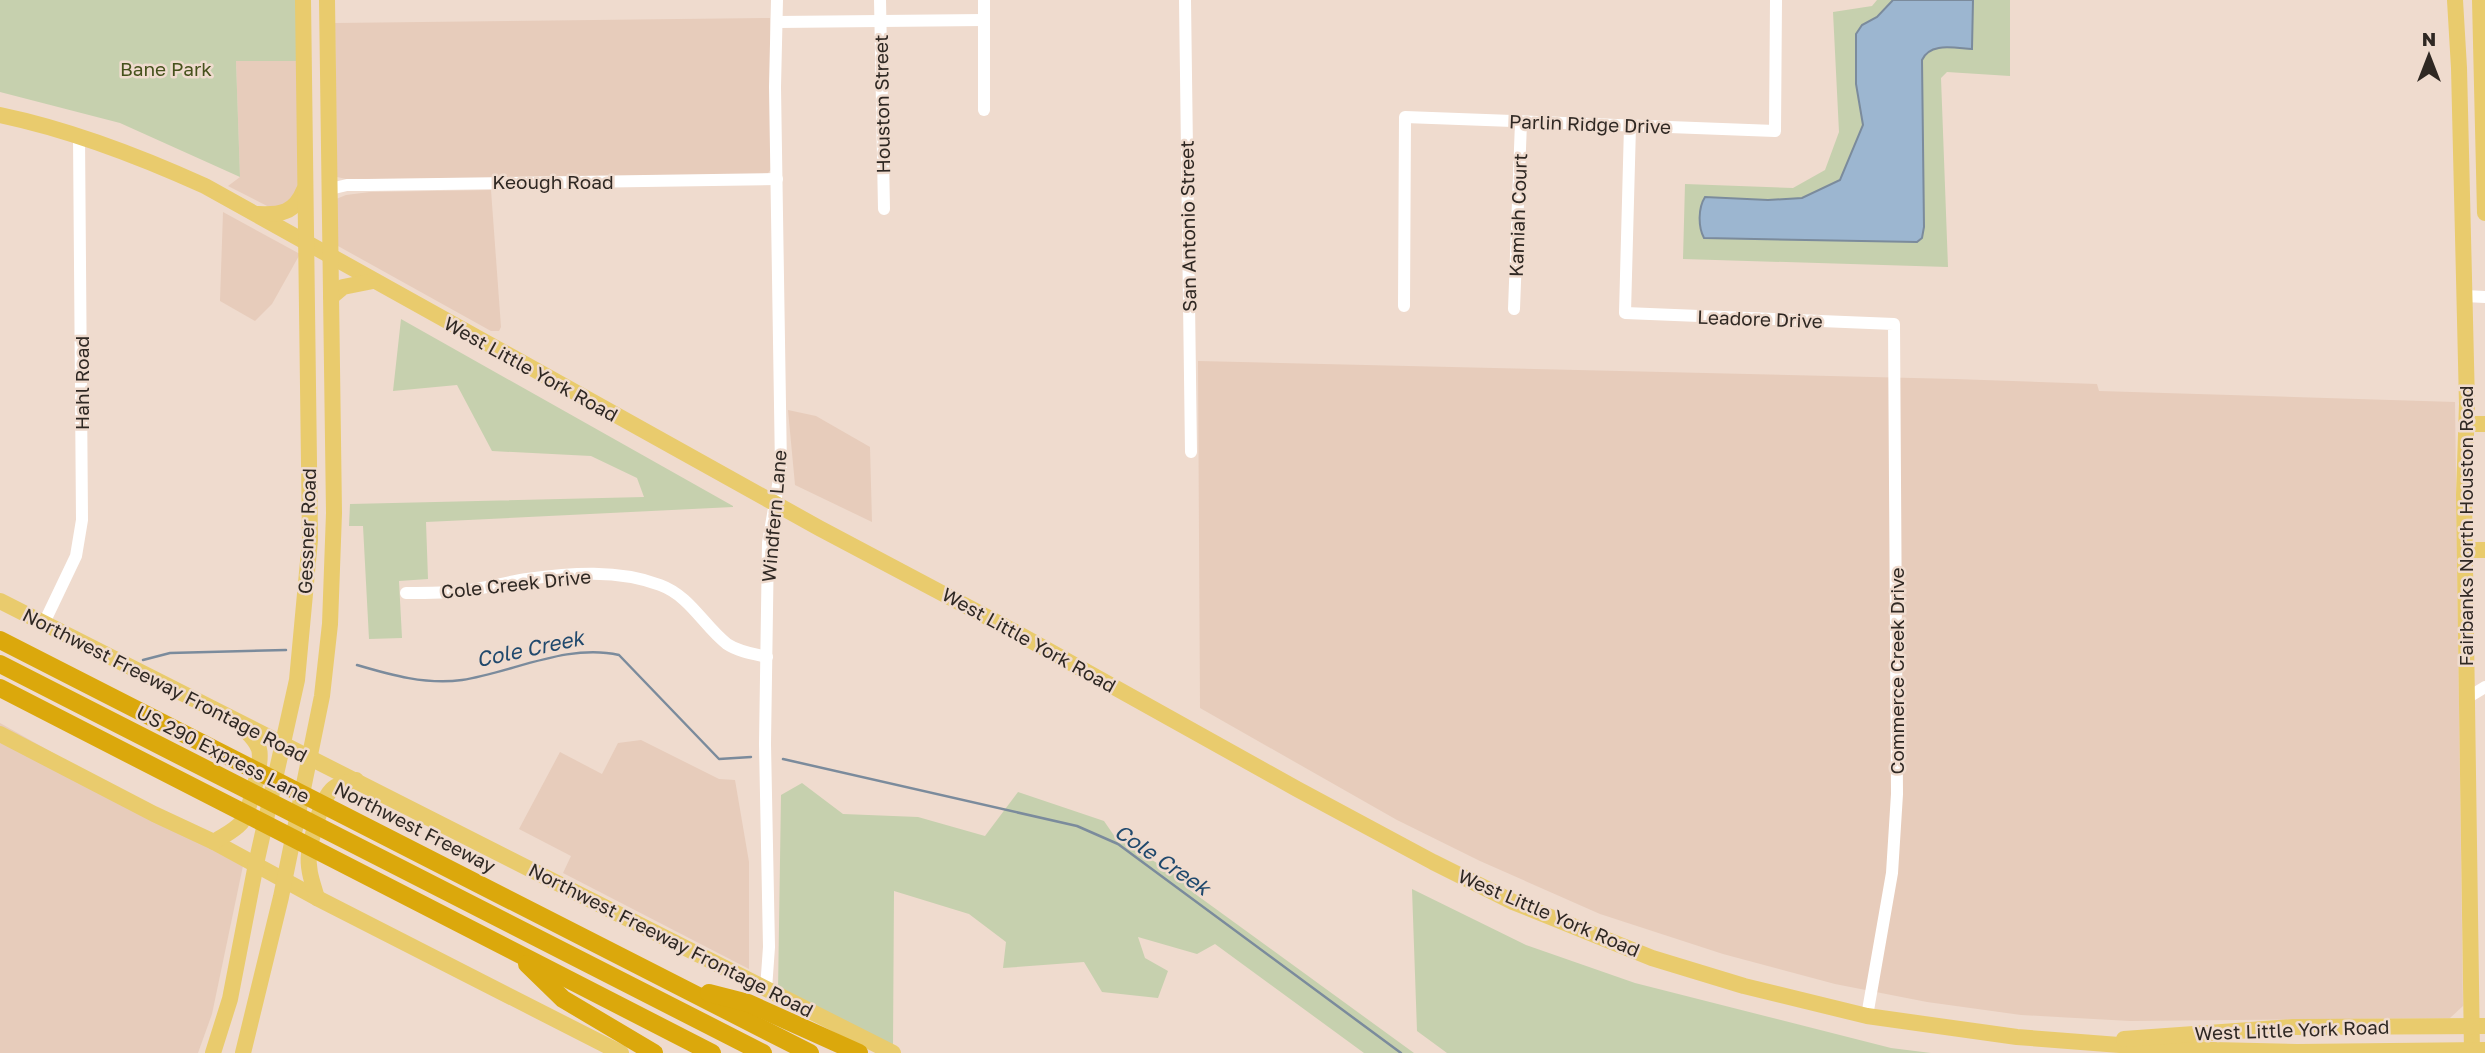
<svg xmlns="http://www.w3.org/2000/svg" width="2485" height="1053" font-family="'Golos Text',sans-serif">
	<rect width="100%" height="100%" fill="#efdbce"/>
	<!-- built -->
	<g fill="#e7ccbb">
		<polygon points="770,18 772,168 765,177 346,179 337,177 335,23"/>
		<polygon points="236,60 297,61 300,194 290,207 271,208 228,186 240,177"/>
		<polygon points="491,190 501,327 499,331 491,331 338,246 336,199 346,195 370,192"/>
		<polygon points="223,212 300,254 272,304 255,321 220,301"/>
		<polygon points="1198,361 1955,379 2097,384 2099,391 2455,402 2463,1006 2450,1018 2130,1021 2021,1015 1927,1002 1835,984 1723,954 1600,914 1480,861 1397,820 1200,708"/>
		<polygon points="788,410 816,416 870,447 872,522 795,485"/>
		<polygon points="0,723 244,861 212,1014 198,1053 0,1053"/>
		<polygon points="641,740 719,779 735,780 749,862 749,969 563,873 571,856 519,829 560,752 602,774 618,743"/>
	</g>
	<!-- green -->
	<g fill="#c6d0ae">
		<polygon points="0,0 296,0 297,61 236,61 240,177 120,123 0,92"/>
		<polygon points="1877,0 2010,0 2010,76 1947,72 1941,78 1948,267 1683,259 1685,184 1793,188 1825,170 1839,132 1833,12 1872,6"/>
		<polygon points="401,319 733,506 733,507 426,522 428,579 399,581 402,638 369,639 363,526 349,526 350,504 644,497 637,478 591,456 492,451 457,385 393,391"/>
		<polygon points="802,783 843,814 918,817 985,836 1018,792 1104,821 1115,837 1181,878 1187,888 1414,1053 1364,1053 1215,944 1197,954 1138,937 1145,958 1168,971 1158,998 1102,992 1084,962 1003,968 1006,942 969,914 894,891 893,1047 778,991 781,795"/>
		<polygon points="1412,889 1526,945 1635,983 1891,1048 1931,1053 1447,1053 1417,1031"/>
	</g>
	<!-- water -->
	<path fill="#9cb6d0" stroke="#7b8b9c" stroke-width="2" d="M1893,0H1973L1972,49C1954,48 1930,42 1922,60L1924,227L1922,238L1917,242L1704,238C1698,227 1698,208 1705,197L1768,200L1802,198L1840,180L1863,125L1856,84V34L1862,25L1877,17Z"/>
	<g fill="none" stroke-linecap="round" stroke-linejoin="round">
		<!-- stream -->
		<g stroke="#7b8b9c" stroke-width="2.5">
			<polyline points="143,660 170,653 286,650"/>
			<path d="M357,665C391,675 426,685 462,680C513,672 568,643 619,655L719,759L751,757"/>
			<polyline points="783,759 1077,826 1118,844 1401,1053"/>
		</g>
		<!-- minor -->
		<g stroke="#fff" stroke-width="12">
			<polyline points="880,0 884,209"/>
			<polyline points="1185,0 1191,452"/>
			<polyline points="777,22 984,20"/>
			<polyline points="984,110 984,0"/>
			<polyline points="1630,126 1625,313 1894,324 1897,794 1892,873 1867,1016"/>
			<polyline points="330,189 347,185 367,185 777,179"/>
			<polyline points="2465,296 2485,297"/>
			<polyline points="1404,306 1405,117 1775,131 1776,0"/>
			<polyline points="1514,309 1521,122"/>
			<path d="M406,593C425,593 445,593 464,591C486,588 506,582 527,579C570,573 618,569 660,585C690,596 703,625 727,644C739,652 754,654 767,657"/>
			<polyline points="44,623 76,556 82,520 79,136"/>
			<polyline points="2467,698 2485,687"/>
			<polyline points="766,989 769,947 765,744 768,543 781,468 775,87 777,0"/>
		</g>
		<!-- major -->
		<g stroke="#e9cb6d" stroke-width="16">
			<polyline points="2455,0 2459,68 2467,404 2464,495 2472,1053"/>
			<polyline points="2480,0 2485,213"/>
			<path d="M0,115C72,130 139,156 205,186L819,528L1019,634L1297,789L1433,862L1513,902L1652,958L1744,986L1867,1016L2017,1037L2171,1049L2297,1052L2485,1050"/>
			<path d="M258,214C280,215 295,213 304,190"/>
			<polyline points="331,297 343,287 373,281"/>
			<polyline points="2466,424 2485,424"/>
			<polyline points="2465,550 2485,550"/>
			<polyline points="0,601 893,1053"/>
			<polyline points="0,734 154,814 214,842 317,898 621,1053"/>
			<path d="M214,842C223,836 234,831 241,823C249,812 263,762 259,749C256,740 249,734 243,728"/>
			<path d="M317,898C313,884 307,869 309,854C311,839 322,794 335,787C341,783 350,782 356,780"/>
			<polyline points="2124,1039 2293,1027 2485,1026"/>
			<polyline points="213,1053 230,999 256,864 297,680 310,540 303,0"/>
			<polyline points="243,1053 281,897 322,696 330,624 334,513 327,0"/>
		</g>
		<!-- highway -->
		<g stroke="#dba80c" stroke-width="18">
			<polyline points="0,640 810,1053"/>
			<polyline points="0,664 763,1053"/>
			<polyline points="0,688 712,1053"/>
			<polyline points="527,964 563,999 654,1053"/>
			<polyline points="709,993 748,1003 859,1053"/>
		</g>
	</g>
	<g text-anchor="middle" stroke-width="5" stroke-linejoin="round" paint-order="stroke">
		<!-- park labels -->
		<g font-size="19" fill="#46511c" stroke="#efdbce">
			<text x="166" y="76">Bane Park</text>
		</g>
		<!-- street labels -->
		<g font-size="19" fill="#2f2823" stroke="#efdbce">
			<text transform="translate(882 104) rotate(-91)" y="7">Houston Street</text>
			<text transform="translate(1590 124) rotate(2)" y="7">Parlin Ridge Drive</text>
			<text x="553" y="189">Keough Road</text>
			<text transform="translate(1518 215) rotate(-88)" y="7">Kamiah Court</text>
			<text transform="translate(1188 226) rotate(-91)" y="7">San Antonio Street</text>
			<text transform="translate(1760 319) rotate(2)" y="7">Leadore Drive</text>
			<text transform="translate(531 369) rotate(29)" y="7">West Little York Road</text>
			<text transform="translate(82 383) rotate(-90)" y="7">Hahl Road</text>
			<text transform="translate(774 516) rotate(-85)" y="7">Windfern Lane</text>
			<text transform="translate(2466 526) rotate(-90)" y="7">Fairbanks North Houston Road</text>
			<text transform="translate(307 531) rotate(-88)" y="7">Gessner Road</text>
			<text transform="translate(516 584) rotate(-6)" y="7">Cole Creek Drive</text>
			<text transform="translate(1029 640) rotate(29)" y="7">West Little York Road</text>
			<text transform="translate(1897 671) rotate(-90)" y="7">Commerce Creek Drive</text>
			<text transform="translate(165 685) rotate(27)" y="7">Northwest Freeway Frontage Road</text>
			<text transform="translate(223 754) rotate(27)" y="7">US 290 Express Lane</text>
			<text transform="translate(415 827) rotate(27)" y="7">Northwest Freeway</text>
			<text transform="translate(1549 913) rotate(23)" y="7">West Little York Road</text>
			<text transform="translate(671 940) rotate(27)" y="7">Northwest Freeway Frontage Road</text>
			<text transform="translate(2292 1030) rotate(-2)" y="7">West Little York Road</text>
		</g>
		<!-- water labels -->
		<g font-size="21" font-style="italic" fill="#20496d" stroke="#efdbce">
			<text transform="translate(530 649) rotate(-12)" y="7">Cole Creek</text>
			<text transform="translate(1162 860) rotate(34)" y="7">Cole Creek</text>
		</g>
	</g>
	<!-- north arrow -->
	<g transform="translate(2429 56)" stroke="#efdbce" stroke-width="5" paint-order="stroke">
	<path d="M0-5L12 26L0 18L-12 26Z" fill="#2f2823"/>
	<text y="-10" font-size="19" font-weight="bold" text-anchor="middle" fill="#2f2823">N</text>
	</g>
</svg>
